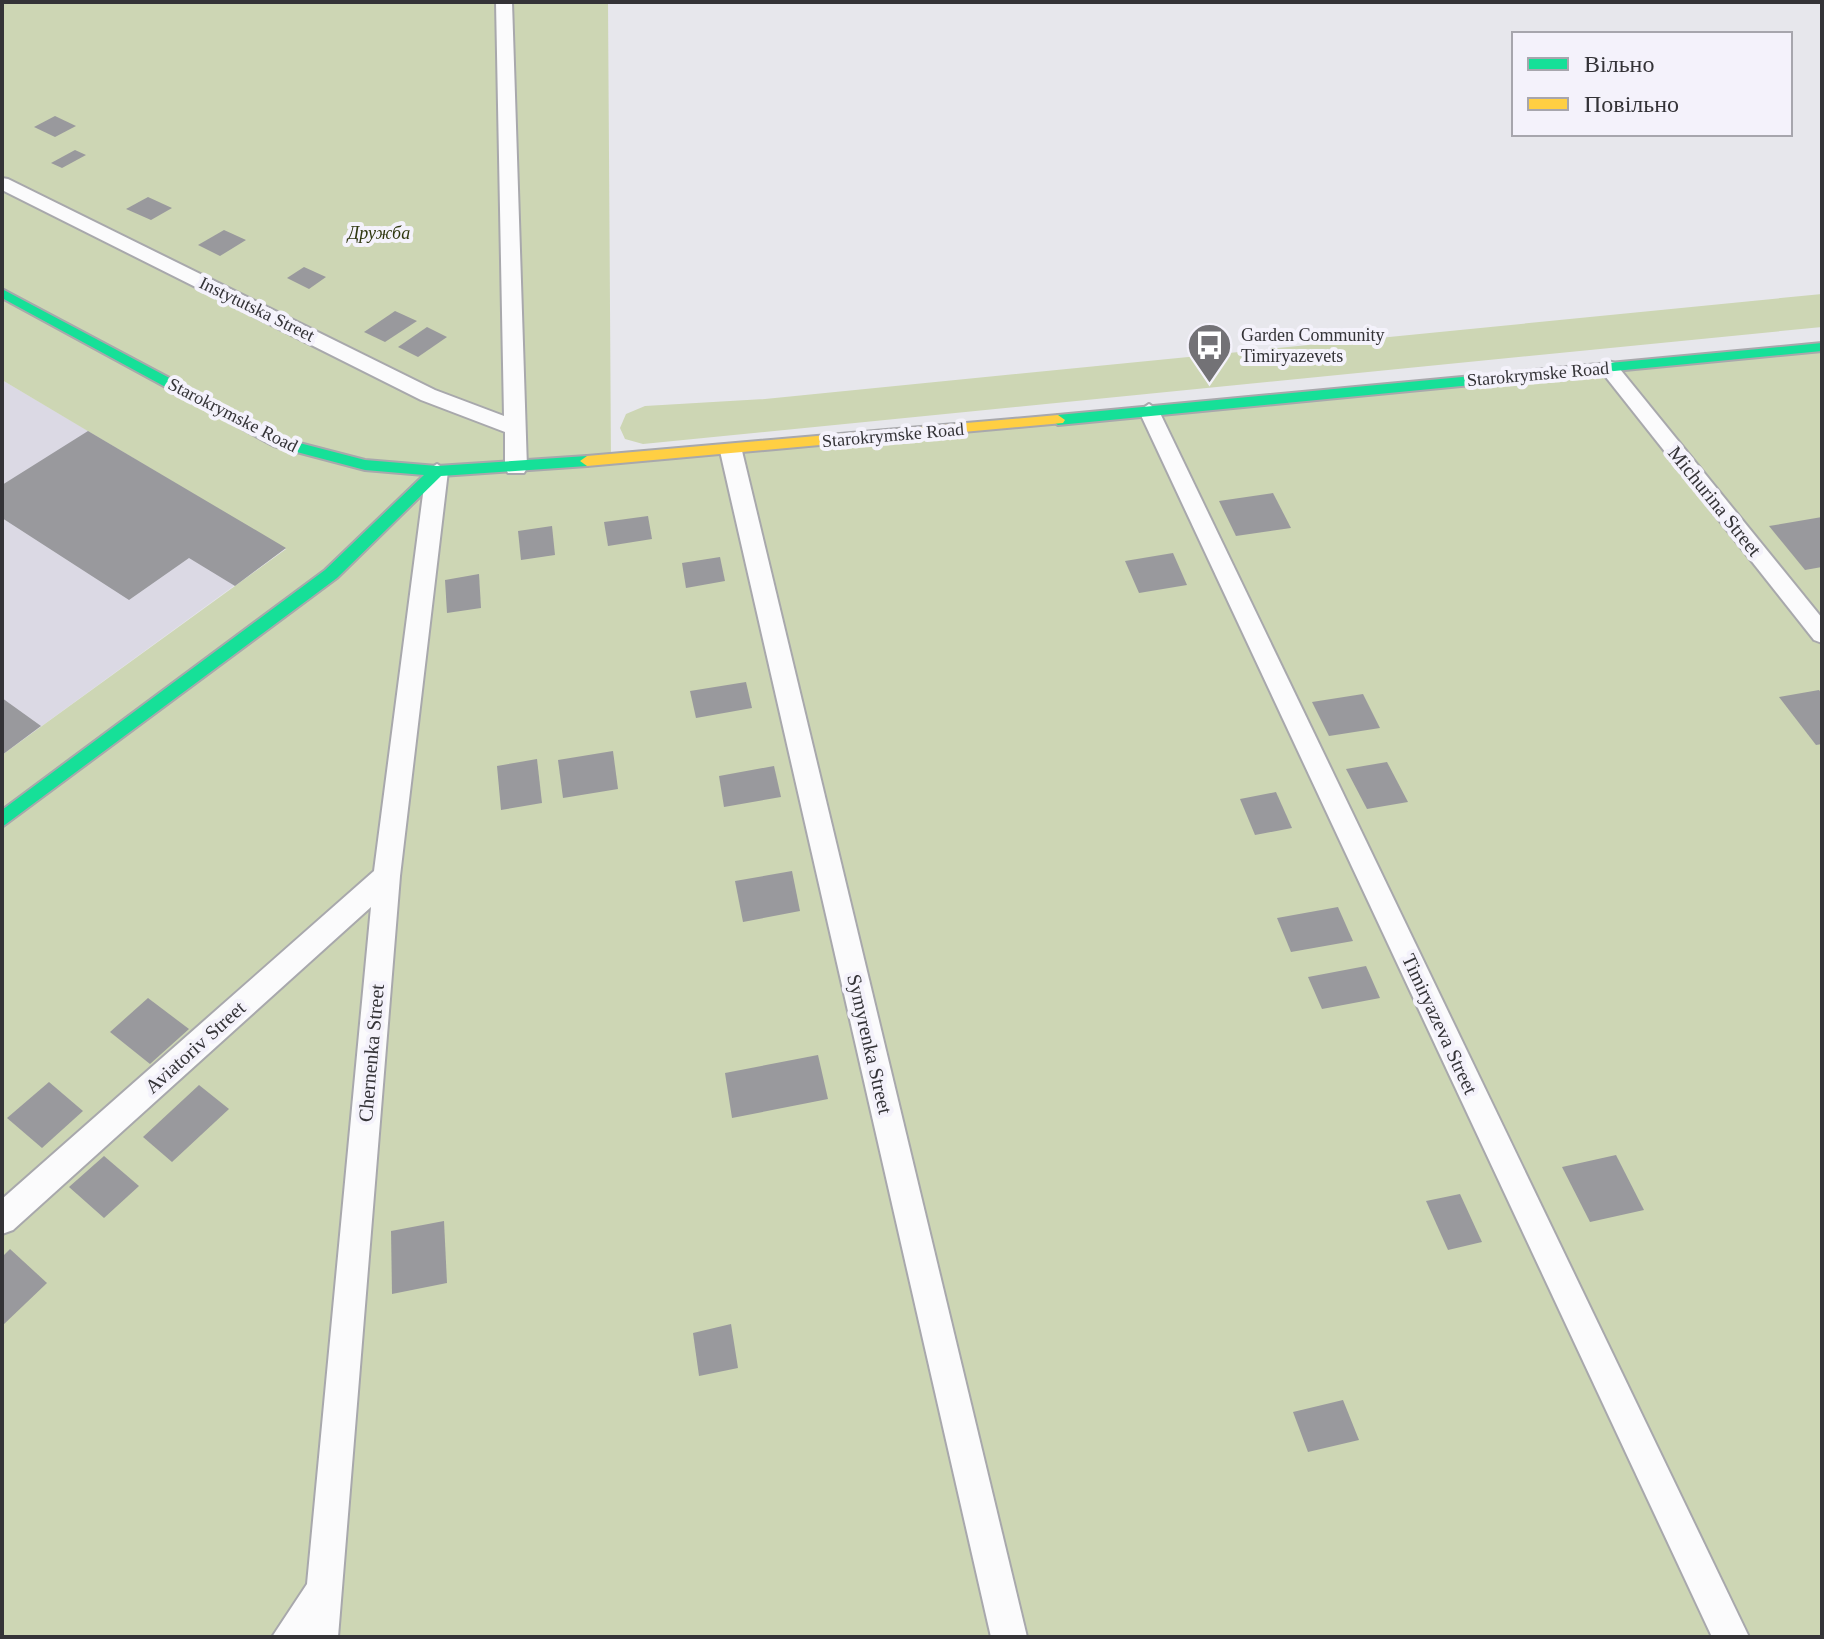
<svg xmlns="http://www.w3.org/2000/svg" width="1824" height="1639" font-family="'Times New Roman',serif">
	<rect width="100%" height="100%" fill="#e7e7ec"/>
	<!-- built -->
	<polygon fill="#dbd9e4" points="2,380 286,548 2,755"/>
	<!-- green -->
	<g fill="#cdd6b4">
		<polygon points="2,2 608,2 611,460 1822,347 1822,1637 2,1637 2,755 286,549 2,380"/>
		<polygon points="1822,294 1822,327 643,444 625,439 620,428 626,414 645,406 765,399"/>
	</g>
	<!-- building -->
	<g fill="#99999d">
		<polygon points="55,116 76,126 55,137 34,127"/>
		<polygon points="75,150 86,155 62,168 51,163"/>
		<polygon points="148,197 172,208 151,220 126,209"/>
		<polygon points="224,230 246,240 220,256 198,245"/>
		<polygon points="304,267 326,277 309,289 287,278"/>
		<polygon points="395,311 417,321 385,342 364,332"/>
		<polygon points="427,327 447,337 418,357 398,347"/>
		<polygon points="88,431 286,548 235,586 189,558 129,600 2,518 2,485"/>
		<polygon points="1273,493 1291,528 1236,536 1219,501"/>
		<polygon points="648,516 652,539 608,546 604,522"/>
		<polygon points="1822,517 1822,567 1805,570 1769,526"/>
		<polygon points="552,526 555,555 521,560 518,531"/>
		<polygon points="1173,553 1187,585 1139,593 1125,561"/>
		<polygon points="720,557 725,581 686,588 682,563"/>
		<polygon points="479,574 481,608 447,613 445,580"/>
		<polygon points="746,682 752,708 696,718 690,691"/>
		<polygon points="1819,690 1822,694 1822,744 1816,745 1779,697"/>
		<polygon points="1363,694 1380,728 1329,736 1312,702"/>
		<polygon points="2,698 41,726 2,755"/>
		<polygon points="613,751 618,789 563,798 558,760"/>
		<polygon points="537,759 542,803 501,810 497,766"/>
		<polygon points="1387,762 1408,802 1367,809 1346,769"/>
		<polygon points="774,766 781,797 724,807 719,776"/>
		<polygon points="1276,792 1292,828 1255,835 1240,799"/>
		<polygon points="792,871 800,911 743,922 735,881"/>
		<polygon points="1338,907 1353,941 1291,952 1277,918"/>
		<polygon points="1366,966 1380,998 1322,1009 1308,977"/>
		<polygon points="148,998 189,1029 150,1064 110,1032"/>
		<polygon points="818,1055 828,1099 732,1118 725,1073"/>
		<polygon points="49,1082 83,1111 42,1148 7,1118"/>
		<polygon points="199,1085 229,1109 172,1162 143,1137"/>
		<polygon points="1616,1155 1644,1210 1590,1222 1562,1167"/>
		<polygon points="104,1156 139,1186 104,1218 69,1187"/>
		<polygon points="1460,1194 1482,1242 1448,1250 1426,1201"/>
		<polygon points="444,1221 447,1283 392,1294 391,1231"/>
		<polygon points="10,1249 47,1283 2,1326 2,1257"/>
		<polygon points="731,1324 738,1368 699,1376 693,1333"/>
		<polygon points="1343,1400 1359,1440 1308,1452 1293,1412"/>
	</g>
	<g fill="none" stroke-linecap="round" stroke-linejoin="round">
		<defs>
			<g id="lane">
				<polygon points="496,2 512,2 527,468 524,473 508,473 505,468 505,432 421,400 2,190 2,178 8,179 435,390 504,416"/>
				<polygon points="1608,361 1615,363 1822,618 1822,643 1814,640 1601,371 1598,367"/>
				<polygon points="1149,404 1159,411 1749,1637 1712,1637 1139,411"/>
				<polygon points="731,444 742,451 1027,1637 991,1637 720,451"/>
				<polygon points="437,464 448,471 400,876 338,1637 272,1637 307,1584 371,907 13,1230 2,1234 2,1199 374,871 426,471"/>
			</g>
			<g id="fast">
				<polygon points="2,289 284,439 365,460 437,466 587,456 594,461 587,466 441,476 337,578 2,827 2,810 325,570 424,475 365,470 274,446 2,298"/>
				<polygon points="1822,343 1822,351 1058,425 1051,420 1058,415"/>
			</g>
			<polygon id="slow" points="1058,415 1065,420 1063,423 587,466 580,461 587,456"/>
		</defs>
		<!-- lane casing -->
		<use href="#lane" stroke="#a8a8ac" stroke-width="4"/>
		<!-- fast casing -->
		<use href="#fast" stroke="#a8a8ac" stroke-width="4"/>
		<!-- slow casing -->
		<use href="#slow" stroke="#a8a8ac" stroke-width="4"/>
		<!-- lane -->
		<use href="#lane" fill="#fbfbfc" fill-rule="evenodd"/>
		<!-- fast -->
		<use href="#fast" fill="#16e098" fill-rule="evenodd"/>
		<!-- slow -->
		<use href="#slow" fill="#ffcf43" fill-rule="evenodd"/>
	</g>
	<!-- icons -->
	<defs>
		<symbol id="bus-pin" viewBox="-11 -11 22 30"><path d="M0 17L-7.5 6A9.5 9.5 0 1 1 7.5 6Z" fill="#737276" stroke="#f4f2fb"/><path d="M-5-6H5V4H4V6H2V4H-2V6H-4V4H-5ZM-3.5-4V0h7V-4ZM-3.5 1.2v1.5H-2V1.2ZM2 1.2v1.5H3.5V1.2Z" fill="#fff"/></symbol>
	</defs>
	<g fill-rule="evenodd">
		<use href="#bus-pin" x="1184" y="320" width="51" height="69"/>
	</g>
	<g text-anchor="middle" stroke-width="8" stroke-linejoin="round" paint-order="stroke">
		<!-- far-park labels -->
		<g font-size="18" font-style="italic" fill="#2f370f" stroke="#f4f2fb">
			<text x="379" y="239">Дружба</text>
		</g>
		<!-- far-street labels -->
		<g font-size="18" fill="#343337" stroke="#f4f2fb">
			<text transform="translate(257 309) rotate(26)" y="6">Instytutska Street</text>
			<text transform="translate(1538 374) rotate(-5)" y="6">Starokrymske Road</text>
			<text transform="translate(233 415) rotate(27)" y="6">Starokrymske Road</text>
			<text transform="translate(893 435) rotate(-5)" y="6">Starokrymske Road</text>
		</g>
		<!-- far-poi labels -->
		<g font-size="18" fill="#343337" stroke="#f4f2fb" text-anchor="start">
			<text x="1241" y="341">Garden Community<tspan x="1241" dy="21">Timiryazevets</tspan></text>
		</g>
		<!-- street labels -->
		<g font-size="20" fill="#343337" stroke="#f4f2fb">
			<text transform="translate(1715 501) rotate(51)" y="7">Michurina Street</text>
			<text transform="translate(1440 1024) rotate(65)" y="7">Timiryazeva Street</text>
			<text transform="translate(870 1044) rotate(77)" y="7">Symyrenka Street</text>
			<text transform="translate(195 1047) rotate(-42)" y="7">Aviatoriv Street</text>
			<text transform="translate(371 1053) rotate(-85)" y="7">Chernenka Street</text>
		</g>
	</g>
	<!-- border -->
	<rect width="1824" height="1639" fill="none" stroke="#343337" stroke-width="8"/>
	<!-- legend -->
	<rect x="1512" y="32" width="280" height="104" fill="#f4f2fb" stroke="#a7a6ad" stroke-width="2"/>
	<rect x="1528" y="58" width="40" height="12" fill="#16e098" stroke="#a7a6ad" stroke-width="2"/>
	<text x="1584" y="72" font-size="24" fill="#343337">Вільно</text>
	<rect x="1528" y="98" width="40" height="12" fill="#ffcf43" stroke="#a7a6ad" stroke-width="2"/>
	<text x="1584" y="112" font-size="24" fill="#343337">Повільно</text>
</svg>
